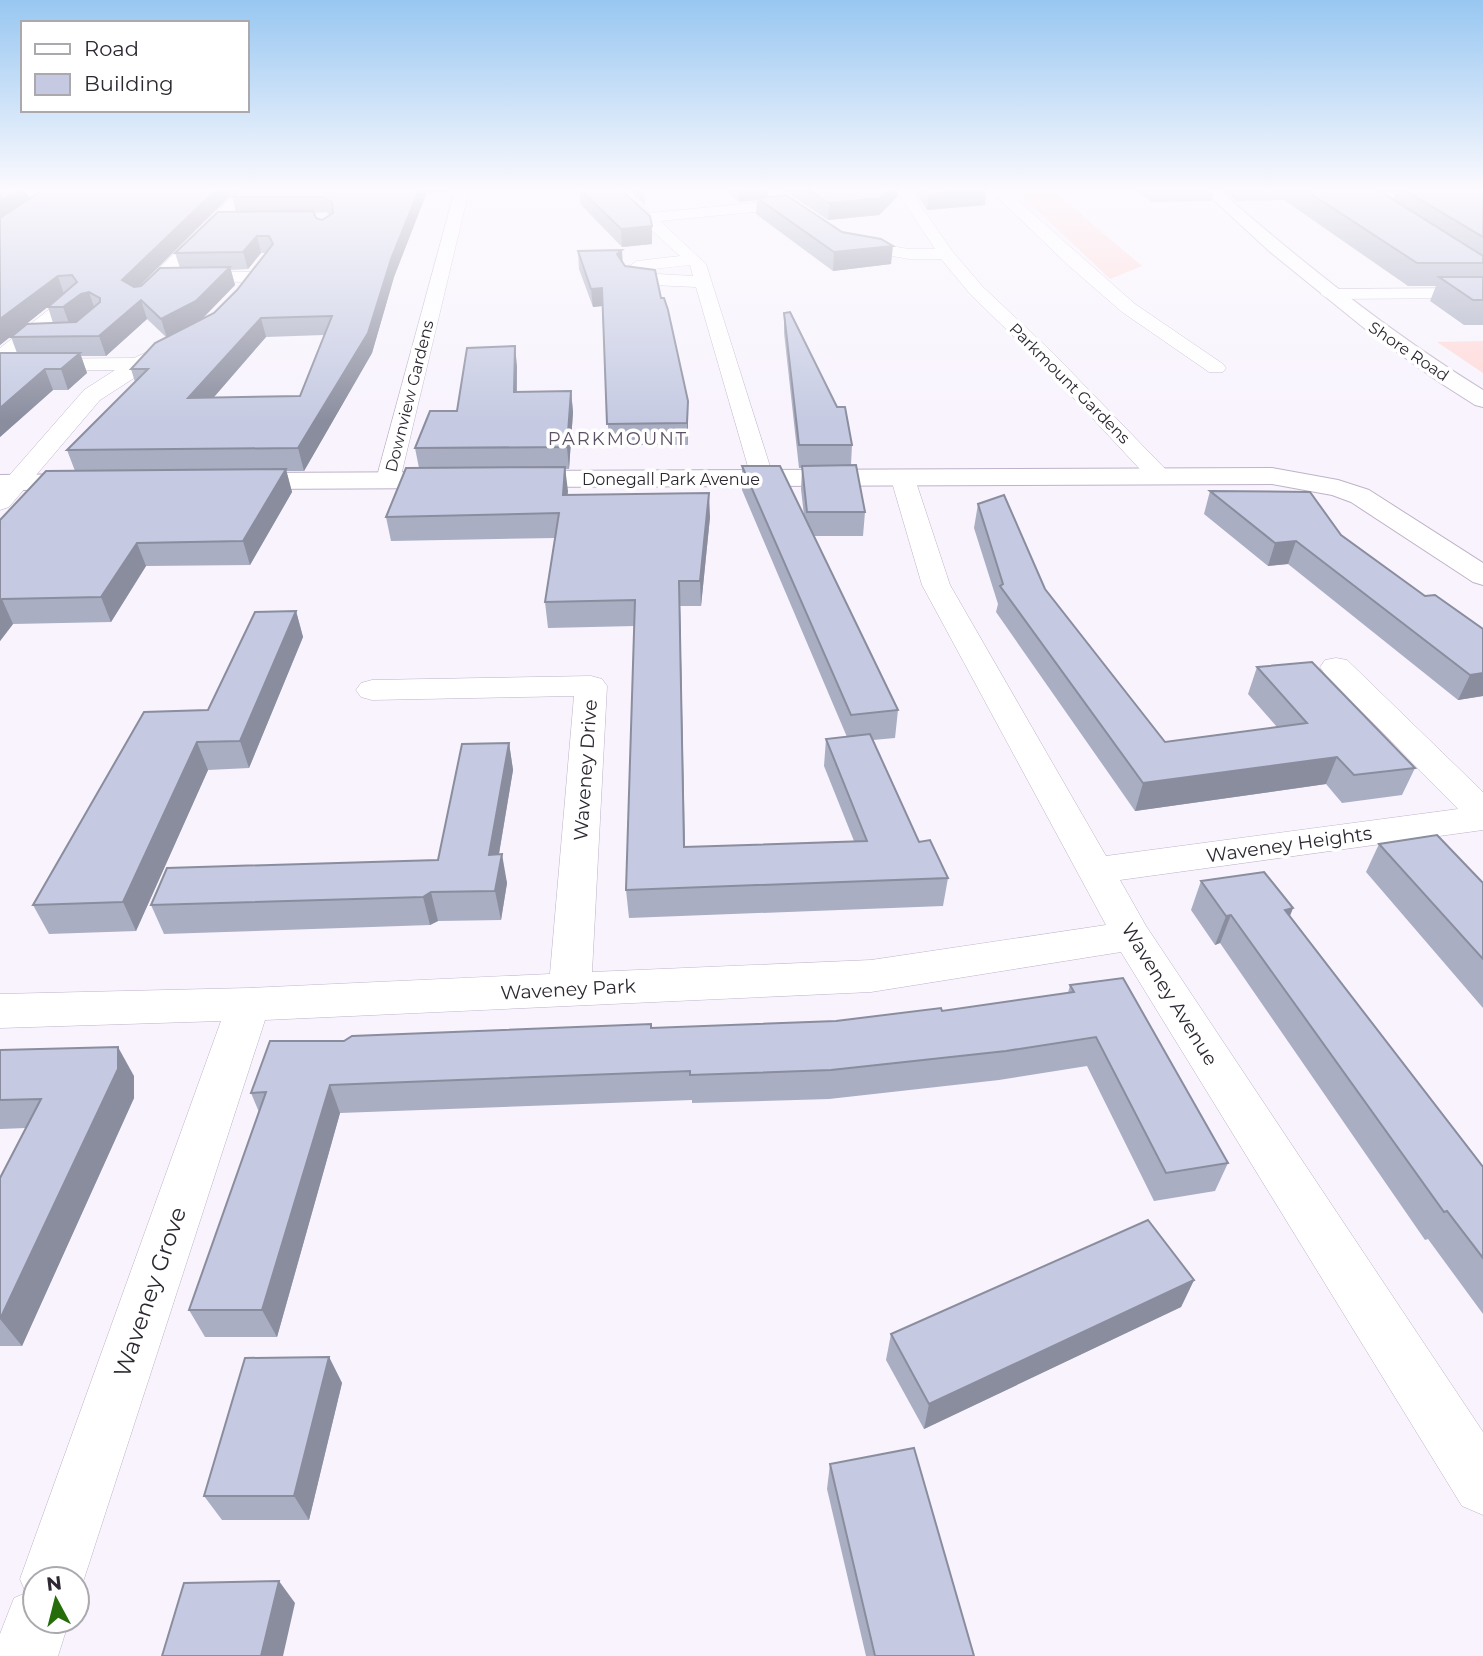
<svg xmlns="http://www.w3.org/2000/svg" width="1483" height="1656" font-family="Montserrat,sans-serif">
	<rect width="100%" height="100%" fill="#f8f3fd"/>
	<!-- green -->
	<g fill="#ffd8d7">
		<polygon points="1016,190 1052,190 1142,266 1110,279"/>
		<polygon points="1483,341 1483,373 1437,342"/>
	</g>
	<g fill="none" stroke-linecap="round" stroke-linejoin="round">
		<defs>
			<g id="minor">
				<polygon points="107,190 100,194 0,200 0,192"/>
				<polygon points="239,190 255,190 145,302 133,302 130,298 133,294"/>
				<polygon points="455,190 469,190 400,480 397,485 388,487 379,485 376,480"/>
				<path d="M612,190H626L650,213L775,201L761,190H778L854,240L909,249H935L896,190H910L952,251L983,287L1053,353L1172,476L1169,481L1160,483L1151,481L1039,361L971,295L941,259H909L843,247L786,209L660,221L706,264L774,479L771,484L762,486L753,484L696,287L653,285L626,281L621,272L637,261L680,256L616,198ZM690,265L693,276L641,273L647,270Z"/>
				<polygon points="990,190 1006,190 1135,304 1223,364 1226,368 1223,372 1209,372 1122,312 1069,266"/>
				<polygon points="185,272 253,272 262,277 253,282 179,281 176,277 179,273"/>
				<polygon points="1483,288 1483,298 1329,299 1320,294 1329,289"/>
				<polygon points="72,295 78,296 81,300 78,304 12,359 134,358 177,338 187,344 100,400 9,507 0,510 0,486 84,390 115,370 0,371 0,348 66,296"/>
				<polygon points="903,472 912,474 915,479 950,585 1106,856 1458,809 1325,674 1320,667 1325,660 1336,658 1347,660 1483,792 1483,830 1120,880 1146,926 1483,1432 1483,1515 1462,1506 1121,952 871,992 265,1020 84,1579 77,1595 77,1579 35,1579 35,1621 69,1621 58,1656 0,1656 0,1634 14,1598 26,1593 20,1579 221,1021 0,1028 0,994 249,988 550,974 574,696 372,700 361,697 356,690 361,683 372,680 591,676 602,679 607,686 592,972 871,960 1106,925 922,585 891,479 894,474"/>
			</g>
			<g id="tertiary">
				<polygon points="1272,468 1338,480 1369,490 1483,563 1483,585 1473,582 1351,502 1332,495 1272,484 513,487 504,484 500,479 504,474 513,471"/>
				<polygon points="453,472 462,475 466,480 462,485 453,488 237,489 228,486 224,481 228,476 237,473"/>
				<polygon points="85,474 94,477 98,482 94,487 0,491 0,475"/>
			</g>
			<path id="primary" d="M1203,190H1219C1303,263 1389,332 1483,390V407L1475,405L1439,382L1369,332L1269,251Z"/>
		</defs>
		<!-- minor casing -->
		<use href="#minor" stroke="#bfb2c9" stroke-width="1"/>
		<!-- tertiary casing -->
		<use href="#tertiary" stroke="#bfb2c9" stroke-width="2"/>
		<!-- primary casing -->
		<use href="#primary" stroke="#bfb2c9" stroke-width="2"/>
		<!-- minor -->
		<use href="#minor" fill="#fff" fill-rule="evenodd"/>
		<!-- tertiary -->
		<use href="#tertiary" fill="#fff" fill-rule="evenodd"/>
		<!-- primary -->
		<use href="#primary" fill="#fff" fill-rule="evenodd"/>
	</g>
	<!-- wall -->
	<g fill="#a9aec2" fill-rule="evenodd">
		<path d="M0,190H26L29,199L236,190L140,286L180,268L175,253L236,212L232,197L239,190H453L452,192H427L394,277L372,353L304,471H286L292,492L250,565L146,566L111,622L13,624L0,641V520L75,471L67,450L135,382L131,369L166,337L147,319L106,356H81L87,373L68,390H53L0,437V353H17L11,337L53,323L48,307L51,304L0,345ZM326,212L330,215L322,220L316,218L313,213ZM261,253H266L237,290L214,313L203,318L235,285L231,270L248,269ZM324,335L300,396L213,398L266,337Z"/>
		<polygon points="579,190 621,190 652,226 652,244 622,247 581,205"/>
		<polygon points="629,190 644,190 645,205"/>
		<polygon points="724,190 768,190 768,197 891,264 833,271 756,214 757,200 739,202"/>
		<polygon points="783,190 898,190 897,197 879,215 828,220"/>
		<polygon points="914,190 986,190 985,205 927,210"/>
		<polygon points="1135,190 1214,190 1211,201 1152,202"/>
		<path d="M1223,190H1483V325H1464L1430,301L1436,286H1408L1284,200L1236,201ZM1383,193H1395L1393,200Z"/>
		<polygon points="578,251 623,263 688,422 688,445 609,445 602,306 593,307 579,269"/>
		<polygon points="784,313 852,445 851,465 865,512 863,536 814,536 898,710 895,738 873,740 919,842 948,878 943,906 629,918 626,890 635,626 548,628 545,602 555,538 391,541 386,517 419,468 415,448 457,411 517,366 517,392 571,391 573,412 569,469 565,469 567,495 710,517 701,606 680,606 685,847 854,841 824,766 826,739 847,737 742,490 742,466 804,516 801,489 802,468 799,468 784,333"/>
		<polygon points="1210,491 1341,535 1425,596 1483,696 1458,700 1288,564 1268,566 1204,514"/>
		<polygon points="978,504 1165,742 1277,727 1248,694 1257,667 1415,768 1402,795 1342,803 1326,784 1135,811 996,612 998,604 974,528"/>
		<polygon points="296,611 303,637 249,768 208,770 136,931 49,934 33,905"/>
		<polygon points="509,743 513,770 499,854 507,883 501,920 438,921 430,925 164,934 151,905 438,860"/>
		<polygon points="1379,844 1483,883 1483,1008 1366,872"/>
		<polygon points="1201,881 1293,908 1290,916 1483,1167 1483,1314 1428,1239 1425,1240 1220,943 1215,945 1191,910"/>
		<polygon points="1070,985 1228,1163 1215,1191 1154,1201 1087,1066 999,1080 829,1099 692,1103 692,1100 340,1113 277,1337 205,1337 189,1310 259,1112 251,1093 344,1041 836,1021 942,1011 1068,993"/>
		<polygon points="0,1050 134,1076 134,1098 22,1346 0,1346 0,1178 26,1128 0,1129"/>
		<polygon points="1194,1280 1181,1307 924,1429 886,1360 891,1334"/>
		<polygon points="329,1357 342,1383 309,1520 222,1520 204,1496"/>
		<polygon points="830,1464 974,1656 866,1656 827,1489"/>
	</g>
	<!-- shaded-wall -->
	<g fill="#8a8d9e">
		<polygon points="17,190 26,190 30,201 0,221 0,201"/>
		<polygon points="216,190 236,190 127,298 122,280"/>
		<polygon points="419,190 426,190 427,192 394,277 372,353 304,471 298,448 391,259"/>
		<polygon points="739,190 768,190 768,199 757,198 757,200 739,202"/>
		<polygon points="888,190 898,190 897,197 879,215 828,220 829,203"/>
		<polygon points="969,190 986,190 985,205 927,210 929,194"/>
		<polygon points="652,226 652,244 622,247 621,229"/>
		<polygon points="257,236 261,253 248,269 243,252"/>
		<polygon points="893,246 891,264 833,271 834,252"/>
		<polygon points="622,250 623,267 617,254"/>
		<polygon points="230,267 235,285 201,320 167,338 161,319"/>
		<polygon points="58,276 64,294 0,345 0,319"/>
		<polygon points="602,288 603,306 593,307 591,289"/>
		<polygon points="89,292 95,310 87,313 70,326 63,307 81,294"/>
		<polygon points="141,300 147,319 106,356 99,336"/>
		<polygon points="261,318 266,337 195,419 188,398"/>
		<polygon points="515,346 517,366 516,413 514,392"/>
		<polygon points="80,353 87,373 68,390 61,369"/>
		<polygon points="45,369 53,390 0,437 0,408"/>
		<polygon points="571,391 573,412 569,469 567,447"/>
		<polygon points="688,401 688,445 687,423"/>
		<polygon points="565,467 568,491 566,518 563,495"/>
		<polygon points="286,469 292,492 250,565 243,541"/>
		<polygon points="709,493 710,517 701,606 700,581"/>
		<polygon points="1296,541 1288,564 1268,566 1275,543"/>
		<polygon points="137,543 146,566 111,622 101,597"/>
		<polygon points="679,581 680,606 685,875 684,847"/>
		<polygon points="2,599 13,624 0,641 0,601"/>
		<polygon points="296,611 303,637 249,768 240,741"/>
		<polygon points="1483,673 1483,696 1458,700 1470,675"/>
		<polygon points="197,742 208,770 136,931 123,902"/>
		<polygon points="509,743 513,770 494,883 489,855"/>
		<polygon points="1337,757 1326,784 1135,811 1143,783"/>
		<polygon points="502,854 507,883 501,920 495,891"/>
		<polygon points="431,892 438,921 430,925 423,897"/>
		<polygon points="1293,908 1281,937 1285,910"/>
		<polygon points="1231,915 1220,943 1215,945 1226,916"/>
		<polygon points="118,1047 134,1076 134,1098 22,1346 0,1319"/>
		<polygon points="330,1085 340,1113 277,1337 262,1310"/>
		<polygon points="1194,1280 1181,1307 924,1429 929,1404"/>
		<polygon points="329,1357 342,1383 309,1520 294,1496"/>
		<polygon points="279,1581 295,1603 283,1656 261,1656"/>
	</g>
	<!-- building -->
	<g fill="#c5cae2" stroke="#8a8d9e" stroke-width="2" fill-rule="evenodd">
		<polygon points="0,190 17,190 0,201"/>
		<polygon points="43,190 216,190 122,280 134,287 141,286 160,268 230,267 196,301 161,319 141,300 99,336 11,337 27,324 76,322 100,302 100,298 89,292 81,294 63,307 48,307 77,282 72,275 58,276 0,319 0,218"/>
		<path d="M239,190H419L391,259L368,333L298,448L67,450L148,369H131L155,343L214,313L237,290L273,244L269,236H257L243,252L175,253L218,212L313,211L316,218L322,220L333,213L332,202L323,197H232ZM332,316L300,396L188,398L261,318Z"/>
		<polygon points="581,190 621,190 650,216 652,226 621,229"/>
		<polygon points="808,190 888,190 880,198 829,203"/>
		<polygon points="926,190 969,190 929,194"/>
		<polygon points="1305,190 1378,190 1483,256 1483,263 1417,263"/>
		<polygon points="1404,190 1483,190 1483,237"/>
		<polygon points="786,195 842,232 881,239 893,246 834,252 757,198"/>
		<polygon points="622,250 617,254 625,266 655,270 661,298 664,298 668,310 688,401 687,423 607,424 602,288 591,289 578,251"/>
		<polygon points="1439,277 1483,277 1483,300 1473,300"/>
		<polygon points="790,312 837,407 845,407 852,445 799,445 784,313"/>
		<polygon points="515,346 514,392 571,391 567,447 415,448 430,411 457,411 467,348"/>
		<polygon points="0,353 80,353 61,369 45,369 0,408"/>
		<polygon points="856,465 865,512 807,512 802,466"/>
		<polygon points="742,466 780,466 898,710 851,715"/>
		<polygon points="565,467 563,495 709,493 700,581 679,581 684,847 867,841 826,739 870,734 919,842 930,840 948,878 626,890 635,600 545,602 559,513 386,517 406,468"/>
		<polygon points="286,469 243,541 137,543 101,597 2,599 0,601 0,520 46,471"/>
		<polygon points="1210,491 1310,492 1341,535 1425,596 1435,595 1483,629 1483,673 1470,675 1296,541 1275,543"/>
		<polygon points="1004,495 1045,589 1165,742 1307,723 1257,667 1312,662 1415,768 1354,775 1337,757 1143,783 1000,586 1003,584 978,504"/>
		<polygon points="296,611 240,741 197,742 123,902 33,905 144,712 208,710 255,612"/>
		<polygon points="509,743 489,855 502,854 495,891 431,892 423,897 151,905 167,868 438,860 462,744"/>
		<polygon points="1437,835 1483,883 1483,959 1379,844"/>
		<polygon points="1264,872 1293,908 1285,910 1483,1167 1483,1258 1447,1211 1444,1212 1231,915 1226,916 1201,881"/>
		<polygon points="1123,978 1228,1163 1166,1173 1096,1037 1006,1051 831,1070 690,1075 690,1071 330,1085 262,1310 189,1310 266,1092 251,1093 270,1041 344,1041 352,1036 651,1024 651,1028 836,1021 941,1008 942,1011 1074,992 1070,985"/>
		<polygon points="118,1047 118,1069 0,1319 0,1178 41,1099 0,1100 0,1050"/>
		<polygon points="1148,1220 1194,1280 929,1404 891,1334"/>
		<polygon points="329,1357 294,1496 204,1496 245,1358"/>
		<polygon points="914,1448 974,1656 875,1656 830,1464"/>
		<polygon points="279,1581 261,1656 162,1656 184,1583"/>
	</g>
	<!-- sky -->
	<linearGradient id="sky" x2="0" y2="1"><stop stop-color="#98c7f1"/><stop offset="0.45" stop-color="#fcfafe"/><stop offset="1" stop-color="#fcfafe" stop-opacity="0"/></linearGradient>
	<rect width="1483" height="422" fill="url(#sky)"/>
	<g text-anchor="middle" stroke-width="7" stroke-linejoin="round" paint-order="stroke">
		<!-- far-street labels -->
		<g font-size="16" fill="#2d2831" stroke="#fff">
			<text transform="translate(1409 351) rotate(34)" y="6">Shore Road</text>
			<text transform="translate(1070 383) rotate(45)" y="6">Parkmount Gardens</text>
			<text transform="translate(409 396) rotate(-76)" y="6">Downview Gardens</text>
			<text x="671" y="485">Donegall Park Avenue</text>
		</g>
		<!-- far-neighbourhood labels -->
		<g font-size="18" letter-spacing="2" fill="#5d5165" stroke="#fff">
			<text x="618" y="445">PARKMOUNT</text>
		</g>
		<!-- street labels -->
		<g font-size="19" fill="#2d2831" stroke="#fff">
			<text transform="translate(585 770) rotate(-86)" y="7">Waveney Drive</text>
			<text transform="translate(1289 844) rotate(-8)" y="7">Waveney Heights</text>
			<text transform="translate(568 989) rotate(-3)" y="7">Waveney Park</text>
			<text transform="translate(1170 994) rotate(58)" y="7">Waveney Avenue</text>
		</g>
		<!-- near-street labels -->
		<g font-size="23" fill="#2d2831" stroke="#fff">
			<text transform="translate(150 1292) rotate(-71)" y="8">Waveney Grove</text>
		</g>
	</g>
	<!-- legend -->
	<rect x="21" y="21" width="228" height="91" fill="#ffffff" stroke="#aba9ad" stroke-width="2"/>
	<rect x="35" y="44" width="35" height="10" fill="#ffffff" stroke="#aba9ad" stroke-width="2"/>
	<text x="84" y="56" font-size="21" fill="#2d2831">Road</text>
	<rect x="35" y="74" width="35" height="21" fill="#c5cae2" stroke="#aba9ad" stroke-width="2"/>
	<text x="84" y="91" font-size="21" fill="#2d2831">Building</text>
	<!-- north arrow -->
	<g transform="translate(56 1600) rotate(353)"><circle r="33" fill="#ffffff" stroke="#aba9ad" stroke-width="2"/>
	<path d="M0-5L12 26L0 18L-12 26Z" fill="#256d0a"/>
	<text y="-10" font-size="19" font-weight="bold" text-anchor="middle" fill="#2d2831">N</text>
	</g>
</svg>
